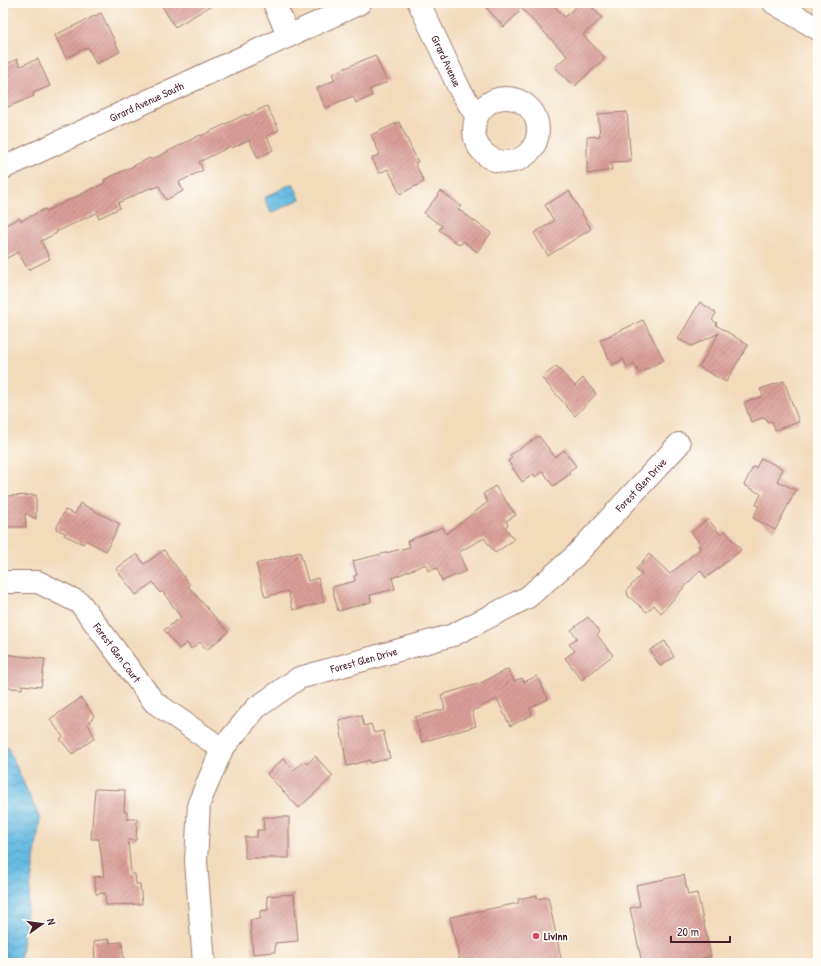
<svg xmlns="http://www.w3.org/2000/svg" width="821" height="966" font-family="'Patrick Hand',sans-serif">
	<defs>
		<pattern id="water-waves" width="16" height="10" patternUnits="userSpaceOnUse"><rect width="16" height="10" fill="#66bbe3"/><path d="M0 5q4-4 8 0t8 0" fill="none" stroke="#5697b8"/></pattern>
		<pattern id="building-hatch" width="6" height="6" patternUnits="userSpaceOnUse"><rect width="6" height="6" fill="#db9f9a"/><path d="M-1 1l2-2M0 6l6-6M5 7l2-2" fill="none" stroke="#b4817e"/></pattern>
	</defs>
	<rect width="100%" height="100%" fill="#fdfcf7"/>
	<filter id="ink" filterUnits="userSpaceOnUse"><feTurbulence type="fractalNoise" baseFrequency=".025" numOctaves="2"/><feDisplacementMap in="SourceGraphic" scale="8" xChannelSelector="R" yChannelSelector="G"/><feConvolveMatrix kernelMatrix="1 2 1 2 8 2 1 2 1" color-interpolation-filters="sRGB"/></filter>
	<filter id="wash" filterUnits="userSpaceOnUse"><feTurbulence type="fractalNoise" baseFrequency=".012" numOctaves="4" result="noise"/><feDisplacementMap in="SourceGraphic" scale="16" xChannelSelector="R" yChannelSelector="G"/><feGaussianBlur stdDeviation="0.9" result="paint"/><feColorMatrix in="noise" values="0 0 0 0 0 0 0 0 0 0 0 0 0 0 0 0 0 1.4 0 .05"/><feComposite in="paint" operator="in"/></filter>
	<g filter="url(#wash)">
		<rect width="100%" height="100%" fill="#f2dbbb"/>
		<!-- water -->
		<g fill="url(#water-waves)" stroke="#586d87">
			<polygon points="293,183 300,199 271,213 264,198"/>
			<polygon points="7,746 40,819 20,960 14,963 3,963 3,747"/>
		</g>
		<g id="blocks">
			<!-- building -->
			<g fill="url(#building-hatch)">
				<polygon points="160,3 216,3 175,27"/>
				<polygon points="482,3 551,3 565,17 580,3 588,3 602,18 583,35 605,58 574,87 555,67 567,56 522,9 504,27"/>
				<polygon points="101,13 120,52 96,64 88,47 66,58 55,35"/>
				<polygon points="375,55 387,82 369,90 372,96 356,103 353,96 325,108 317,88 335,80 332,74"/>
				<polygon points="17,59 20,66 38,59 50,86 33,93 34,96 3,109 3,66"/>
				<polygon points="267,106 279,130 267,136 273,150 258,158 249,140 232,148 231,146 199,162 203,170 179,182 183,191 166,200 159,186 152,189 152,187 118,203 120,208 99,218 96,213 56,232 57,233 41,241 50,259 28,270 18,252 3,260 3,226 20,218 21,221 45,209 46,211 105,183 104,180 125,170 150,158 151,160 200,135 201,136 246,114 246,116"/>
				<polygon points="627,112 631,161 611,162 612,170 587,174 587,137 600,136 598,114"/>
				<polygon points="399,122 418,162 415,163 424,182 400,194 388,169 379,173 372,158 380,154 371,135"/>
				<polygon points="441,191 461,206 458,209 491,233 477,252 463,241 460,245 439,230 442,226 424,213"/>
				<polygon points="569,191 591,229 548,256 534,233 554,221 545,205"/>
				<polygon points="700,302 716,313 712,320 717,323 716,325 748,345 726,382 699,367 719,333 692,346 678,339"/>
				<polygon points="643,320 664,360 639,373 634,363 627,367 623,359 612,365 600,340"/>
				<polygon points="556,366 575,386 583,378 596,394 575,416 542,378"/>
				<polygon points="784,381 799,422 775,430 772,421 768,422 765,417 751,422 744,402 763,396 760,389"/>
				<polygon points="539,436 555,457 564,450 576,466 568,472 570,474 553,486 543,471 535,477 534,474 522,482 508,461 512,458 510,455"/>
				<polygon points="761,458 783,469 777,481 796,490 775,530 753,518 759,506 756,505 761,494 744,485 753,467 756,468"/>
				<polygon points="495,486 516,515 506,521 508,525 505,527 514,540 495,553 484,538 459,552 466,571 442,581 437,568 428,571 426,564 392,578 395,589 370,595 371,602 338,611 332,587 355,581 354,576 357,575 353,561 410,547 407,541 443,527 446,534 488,502 483,494"/>
				<polygon points="36,495 36,519 25,513 26,527 3,527 3,496"/>
				<polygon points="80,503 120,524 106,551 85,540 83,544 64,535 65,533 56,529 65,510 75,514"/>
				<polygon points="708,519 720,534 725,531 741,550 706,578 700,570 661,613 654,605 647,612 628,596 627,590 642,574 636,569 649,554 670,574 701,548 698,546 701,544 691,532"/>
				<polygon points="164,550 190,585 188,586 228,632 207,650 200,642 191,649 187,643 179,649 164,630 181,617 162,591 160,593 153,582 136,595 116,569 137,554 144,564"/>
				<polygon points="300,552 308,581 318,578 324,602 293,610 288,591 265,597 256,564"/>
				<polygon points="588,617 600,632 597,635 613,655 582,680 565,658 575,651 569,644 577,638 571,630"/>
				<polygon points="665,641 674,657 660,666 650,650"/>
				<polygon points="3,654 45,659 41,687 22,685 22,689 3,687"/>
				<polygon points="508,669 514,681 522,678 524,682 537,676 548,699 530,708 532,715 510,726 497,699 472,711 476,726 422,742 415,717 445,709 441,695 481,683"/>
				<polygon points="81,698 94,716 88,724 95,738 72,754 60,739 63,737 50,719"/>
				<polygon points="361,715 364,726 371,724 374,733 383,731 390,758 371,763 370,760 347,766 339,720"/>
				<polygon points="315,756 333,776 299,808 267,774 283,759 294,770 304,761 307,764"/>
				<polygon points="95,789 125,790 124,812 127,812 127,819 137,819 136,840 128,840 131,874 135,874 136,884 140,884 142,904 106,905 105,893 96,894 94,877 104,876 99,839 91,839"/>
				<polygon points="263,817 289,817 289,858 245,858 245,837 257,837 257,830 264,830"/>
				<polygon points="684,875 688,895 697,893 711,956 699,959 700,963 642,963 630,908 640,906 636,885"/>
				<polygon points="294,894 298,941 275,943 275,952 253,954 250,920 260,919 260,911 268,910 267,896"/>
				<polygon points="537,895 537,899 548,897 562,963 460,963 450,917 519,903 518,899"/>
				<polygon points="109,939 110,943 122,942 124,963 95,963 94,941"/>
			</g>
		</g>
	</g>
	<g filter="url(#ink)">
		<use href="#blocks" fill-opacity="0" stroke="#9e7d73" stroke-width="1"/>
		<g fill="none" stroke-linecap="round" stroke-linejoin="round">
			<defs>
				<g id="minor">
					<polyline points="274,3 289,36"/>
					<path id="s1" d="M419,3L459,88L477,117"/>
					<polyline points="774,3 818,29"/>
					<circle cx="506" cy="130" r="32"/>
					<path id="s2" d="M3,168L360,3"/>
					<path id="s3" d="M3,582H38L80,603L154,702L222,749"/>
					<path id="s4" d="M204,963L196,862L199,803L222,749L256,708L299,678L453,635L528,597L574,557L679,444"/>
				</g>
			</defs>
			<!-- minor casing -->
			<use href="#minor" stroke="#9e7d73" stroke-width="24"/>
			<!-- minor -->
			<use href="#minor" stroke="#fff" stroke-width="22"/>
		</g>
	</g>
	<!-- markers -->
	<circle fill="#d1495b" stroke="#fdfcf7" stroke-width="1.5" cx="536" cy="936" r="4"/>
	<g text-anchor="middle" stroke-width="3.5" stroke-linejoin="round" paint-order="stroke">
		<!-- street labels -->
		<g font-size="11" fill="#4a1f2b" stroke="#fdfcf7">
			<text dy="4" stroke="none"><textPath href="#s1" startOffset="64">Girard Avenue</textPath></text>
			<text dy="4" stroke="none"><textPath href="#s2" startOffset="158">Girard Avenue South</textPath></text>
			<text dy="4" stroke="none"><textPath href="#s4" startOffset="728">Forest Glen Drive</textPath></text>
			<text dy="4" stroke="none"><textPath href="#s3" startOffset="144">Forest Glen Court</textPath></text>
			<text dy="4" stroke="none"><textPath href="#s4" startOffset="392">Forest Glen Drive</textPath></text>
		</g>
		<!-- poi labels -->
		<g font-size="11" font-weight="bold" fill="#4a1f2b" stroke="#fdfcf7" text-anchor="start">
			<text x="544" y="940">LivInn</text>
		</g>
	</g>
	<!-- margin -->
	<rect width="821" height="966" fill="none" stroke="#fdfcf7" stroke-width="16"/>
	<!-- north arrow -->
	<g transform="translate(42 924) rotate(76)" stroke="#fdfcf7" stroke-width="3" paint-order="stroke">
	<path d="M0-3L7 15L0 10L-7 15Z" fill="#4a1f2b"/>
	<text y="-6" font-size="11" font-weight="bold" text-anchor="middle" fill="#4a1f2b">N</text>
	</g>
	<!-- scale -->
	<path d="M671 936v6h59v-6" fill="none" stroke="#4a1f2b" stroke-width="2"/>
	<text x="677" y="936" font-size="12" fill="#4a1f2b" stroke="#fdfcf7" stroke-width="3" paint-order="stroke">20 m</text>
</svg>
